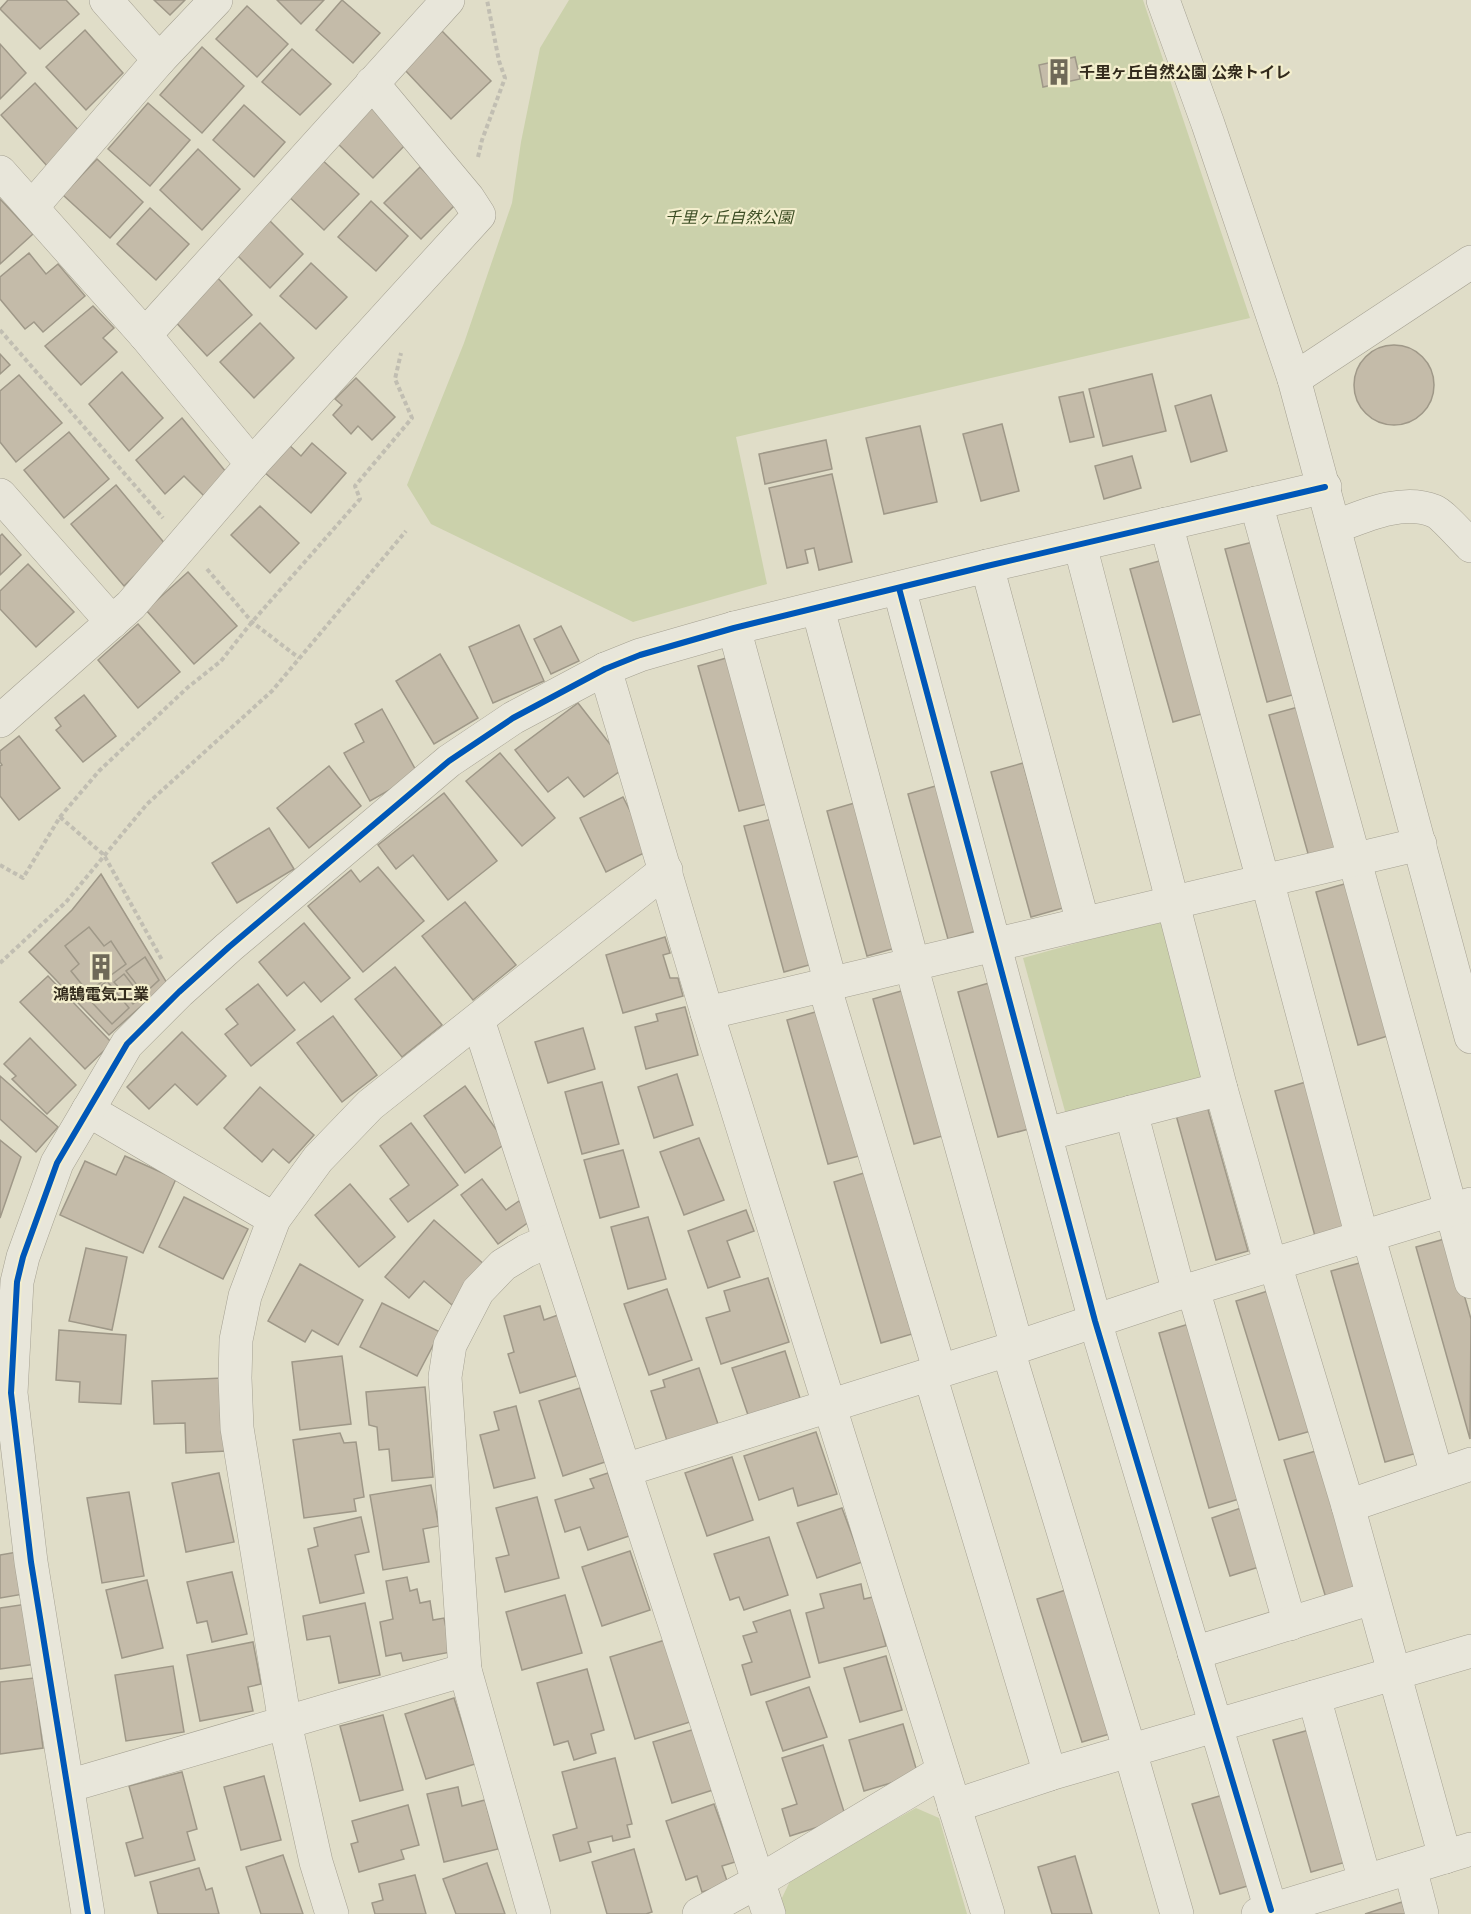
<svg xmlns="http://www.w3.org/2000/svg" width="1471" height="1914" font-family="'Libre Baskerville','Noto Sans JP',serif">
	<rect width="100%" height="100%" fill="#e0ddc8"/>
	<!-- green -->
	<g fill="#cbd1ab">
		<polygon points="569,0 1143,0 1250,318 736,437 767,584 633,622 431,524 407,485 464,343 512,203 521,142 540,48"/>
		<polygon points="1160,920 1204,1078 1066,1115 1023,958"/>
		<polygon points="916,1808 939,1818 967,1914 783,1914 780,1902 792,1877"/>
	</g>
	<!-- building -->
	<g fill="#c4bba9" stroke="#9f9888" stroke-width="1.5">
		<polygon points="8,0 66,0 79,14 40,49 0,9"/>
		<polygon points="154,0 185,0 170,15"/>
		<polygon points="277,0 324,0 301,24"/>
		<polygon points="342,0 380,33 353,63 316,30"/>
		<polygon points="247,6 288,44 257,77 216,39"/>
		<polygon points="85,30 123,73 86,110 46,67"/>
		<polygon points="442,31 491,81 451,119 404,69"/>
		<polygon points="0,44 26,73 0,99"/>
		<polygon points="202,47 244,86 202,133 160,95"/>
		<polygon points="292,49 331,84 300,115 262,82"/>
		<polygon points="1075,57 1080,79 1043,87 1039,65"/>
		<polygon points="35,83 81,133 48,167 1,115"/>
		<polygon points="368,102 408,142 373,178 332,138"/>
		<polygon points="148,103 190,140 150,186 108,149"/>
		<polygon points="244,105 285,142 254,177 213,140"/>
		<polygon points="198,149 240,189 202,230 160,190"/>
		<polygon points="319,157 359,194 324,230 285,193"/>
		<polygon points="97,159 143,202 110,238 63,195"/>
		<polygon points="420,167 456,204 421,239 384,203"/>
		<polygon points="0,199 33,234 0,264"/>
		<polygon points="371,201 408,236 376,271 338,237"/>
		<polygon points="150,208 189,244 156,280 117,244"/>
		<polygon points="265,216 303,254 270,288 232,250"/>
		<polygon points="29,253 46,274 58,264 85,296 43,332 34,322 25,329 0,299 0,277"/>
		<polygon points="311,263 347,297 316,329 280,296"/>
		<polygon points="216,276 252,315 207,356 171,317"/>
		<polygon points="93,306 114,328 103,338 117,352 81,385 45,346"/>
		<polygon points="260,323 294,358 254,398 220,362"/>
		<circle cx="1394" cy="385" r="40"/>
		<polygon points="0,354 10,365 0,374"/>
		<polygon points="122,372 163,418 129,451 89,404"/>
		<polygon points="1152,374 1166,431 1103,446 1089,389"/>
		<polygon points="19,375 62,423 16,462 0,442 0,391"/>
		<polygon points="356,378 395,417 372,440 358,426 351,434 333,415 342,405 335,399"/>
		<polygon points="1083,392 1094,437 1070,442 1059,397"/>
		<polygon points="1211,395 1227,451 1191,462 1175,406"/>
		<polygon points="182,418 226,472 204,496 184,476 165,494 136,460"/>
		<polygon points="1002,424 1019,491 981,501 963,434"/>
		<polygon points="920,426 937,502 884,514 866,438"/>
		<polygon points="69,432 109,479 64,518 24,470"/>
		<polygon points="826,440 832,469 765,484 759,454"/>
		<polygon points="312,443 346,473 311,513 264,472 288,444 301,456"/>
		<polygon points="1132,456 1141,488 1104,499 1095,466"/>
		<polygon points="832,474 852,562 819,570 814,548 805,550 808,563 787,568 769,488"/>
		<polygon points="116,485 166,545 124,586 71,524"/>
		<polygon points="260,506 299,543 270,573 231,535"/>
		<polygon points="2,534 21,555 0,575 0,536"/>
		<polygon points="1257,541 1299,693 1267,702 1225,549"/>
		<polygon points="1163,560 1205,713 1173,722 1130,569"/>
		<polygon points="28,564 74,612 36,647 0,609 0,591"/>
		<polygon points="188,572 237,626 194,664 146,610"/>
		<polygon points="138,624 180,672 138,708 98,660"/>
		<polygon points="519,625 544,681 493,703 469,647"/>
		<polygon points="561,626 579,661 551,674 534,639"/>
		<polygon points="440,654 478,718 434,744 396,681"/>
		<polygon points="730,657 771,803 739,811 698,666"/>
		<polygon points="84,695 116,736 83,762 56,730 61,726 55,718"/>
		<polygon points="578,703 627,766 584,797 568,777 548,792 515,750"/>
		<polygon points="1302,706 1341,848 1309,857 1269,715"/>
		<polygon points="382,709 418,774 370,801 344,753 364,742 355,724"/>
		<polygon points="19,736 60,788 19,820 0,796 0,766 2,765 0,762 0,751"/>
		<polygon points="500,753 555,818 522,846 466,781"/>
		<polygon points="1023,763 1063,908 1031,917 991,772"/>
		<polygon points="329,766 361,806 309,848 277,808"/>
		<polygon points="939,785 980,930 948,939 908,794"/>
		<polygon points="444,793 497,861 448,900 413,855 396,869 378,845"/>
		<polygon points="623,797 650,850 606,872 580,818"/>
		<polygon points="858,802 899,947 867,956 827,811"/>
		<polygon points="776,818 816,963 784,972 744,826"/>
		<polygon points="269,828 294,869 237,903 212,863"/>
		<polygon points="378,867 424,921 363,972 308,906 351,870 360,882"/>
		<polygon points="101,874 167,983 109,1035 29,952 72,910"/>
		<polygon points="1348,883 1391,1035 1358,1045 1316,892"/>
		<polygon points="465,902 516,965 473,1000 422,936"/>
		<polygon points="304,923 350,978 321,1002 304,982 287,996 259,962"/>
		<polygon points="89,927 104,946 111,941 126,964 88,992 71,971 79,964 65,946"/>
		<polygon points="665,937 670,953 663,955 670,978 678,978 683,996 623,1013 606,955"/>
		<polygon points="145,957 159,980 144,994 126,971"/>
		<polygon points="395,967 442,1025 402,1057 355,999"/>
		<polygon points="124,974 141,996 133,1004 114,982"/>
		<polygon points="48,976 112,1043 85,1069 20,1002"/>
		<polygon points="107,981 129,1008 112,1024 87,997"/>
		<polygon points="989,983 1029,1129 998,1137 958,992"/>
		<polygon points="258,984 295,1030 251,1066 225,1034 238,1024 226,1009"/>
		<polygon points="905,990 946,1135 914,1144 873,999"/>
		<polygon points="685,1007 698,1055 646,1069 635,1027 658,1021 656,1014"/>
		<polygon points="819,1011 859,1156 828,1164 787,1020"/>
		<polygon points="333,1016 377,1075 342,1102 297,1043"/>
		<polygon points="583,1028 595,1069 548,1083 535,1042"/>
		<polygon points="182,1032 226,1076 197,1105 175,1084 149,1109 127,1087"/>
		<polygon points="30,1038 76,1085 47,1114 12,1079 16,1076 4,1064"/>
		<polygon points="677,1074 693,1125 654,1138 638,1087"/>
		<polygon points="0,1076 58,1127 36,1152 0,1119"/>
		<polygon points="602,1082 619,1144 582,1154 565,1092"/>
		<polygon points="1306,1082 1346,1227 1315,1236 1275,1091"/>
		<polygon points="465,1086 506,1143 465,1173 424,1116"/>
		<polygon points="260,1087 314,1135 289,1163 273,1149 262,1162 224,1128"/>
		<polygon points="1207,1106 1248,1251 1216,1260 1176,1115"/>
		<polygon points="411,1123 458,1185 408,1222 390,1199 409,1185 380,1146"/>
		<polygon points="699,1138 724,1200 684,1215 660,1152"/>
		<polygon points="0,1140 21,1157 0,1218"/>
		<polygon points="623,1150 639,1207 600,1218 584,1160"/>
		<polygon points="125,1156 176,1179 143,1253 60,1215 85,1161 116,1175"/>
		<polygon points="864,1173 912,1334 881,1343 834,1182"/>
		<polygon points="482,1179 506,1210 519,1201 533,1219 498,1244 461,1195"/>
		<polygon points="350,1184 395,1237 359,1267 315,1215"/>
		<polygon points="184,1197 248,1229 223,1279 159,1247"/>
		<polygon points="746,1210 754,1231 727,1241 740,1277 708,1288 688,1231"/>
		<polygon points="648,1217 666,1279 628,1289 611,1227"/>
		<polygon points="434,1220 486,1266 452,1305 424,1281 409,1298 385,1277"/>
		<polygon points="1448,1238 1471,1319 1470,1439 1416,1247"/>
		<polygon points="86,1248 127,1257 112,1330 69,1321"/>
		<polygon points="1363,1262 1417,1453 1385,1462 1331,1271"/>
		<polygon points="300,1264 363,1300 338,1345 312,1330 305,1342 268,1321"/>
		<polygon points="768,1278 789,1342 721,1364 706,1318 730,1311 724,1291"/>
		<polygon points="667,1289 692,1360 649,1375 624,1304"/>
		<polygon points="1268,1291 1311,1431 1279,1440 1236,1301"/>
		<polygon points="382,1303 440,1332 417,1376 360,1347"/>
		<polygon points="540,1306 544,1320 558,1315 576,1376 520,1393 508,1354 514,1352 504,1316"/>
		<polygon points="1189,1324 1239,1499 1209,1508 1159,1333"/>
		<polygon points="59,1330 126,1335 121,1404 79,1402 80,1382 56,1380"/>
		<polygon points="785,1351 800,1398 748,1415 732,1368"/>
		<polygon points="342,1356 351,1424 300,1430 292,1362"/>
		<polygon points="699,1368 719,1427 668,1444 651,1391 665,1387 663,1380"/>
		<polygon points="223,1378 227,1451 186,1453 185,1423 154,1424 152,1381"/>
		<polygon points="425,1387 433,1477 392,1481 389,1449 379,1450 377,1427 369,1425 366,1392"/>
		<polygon points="580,1388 605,1462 563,1476 539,1401"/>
		<polygon points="516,1406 535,1478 494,1488 480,1435 499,1430 494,1412"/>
		<polygon points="816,1432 837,1494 798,1506 793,1488 759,1500 744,1456"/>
		<polygon points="340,1433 344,1443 356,1442 364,1497 354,1499 356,1511 304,1518 293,1440"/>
		<polygon points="1316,1451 1358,1588 1326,1598 1284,1460"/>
		<polygon points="732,1457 753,1520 707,1536 685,1473"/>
		<polygon points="219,1473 234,1542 186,1552 172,1483"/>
		<polygon points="608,1473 629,1536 588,1550 580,1527 565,1532 555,1500 594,1488 590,1479"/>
		<polygon points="431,1485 439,1526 423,1529 429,1562 383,1570 370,1495"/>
		<polygon points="129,1492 144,1576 102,1583 87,1498"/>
		<polygon points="537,1497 559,1578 505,1592 496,1558 509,1555 496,1508"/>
		<polygon points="842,1508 862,1562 817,1578 797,1523"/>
		<polygon points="1241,1508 1259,1567 1230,1576 1212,1518"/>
		<polygon points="361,1517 369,1552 355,1555 364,1593 320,1603 308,1549 318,1546 314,1528"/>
		<polygon points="769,1537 788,1595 744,1610 739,1597 730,1600 714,1554"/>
		<polygon points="630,1551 650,1610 602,1626 582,1567"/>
		<polygon points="17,1552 24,1594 0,1598 0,1555"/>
		<polygon points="232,1572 247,1634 212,1642 207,1621 197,1623 187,1582"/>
		<polygon points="407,1577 410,1591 417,1589 420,1603 430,1601 433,1620 444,1618 451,1652 403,1661 401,1653 386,1656 380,1622 393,1619 386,1581"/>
		<polygon points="147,1580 163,1648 122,1658 106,1590"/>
		<polygon points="861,1584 864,1599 873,1597 886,1646 819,1663 806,1613 824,1608 820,1594"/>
		<polygon points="1069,1589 1113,1733 1082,1742 1037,1599"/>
		<polygon points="565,1595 582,1653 522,1670 506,1612"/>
		<polygon points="365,1603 380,1675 339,1683 330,1636 307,1640 303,1616"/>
		<polygon points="27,1604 36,1664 0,1669 0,1608"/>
		<polygon points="790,1610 810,1677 751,1695 742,1665 752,1662 743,1636 757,1632 753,1622"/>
		<polygon points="665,1640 690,1722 635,1739 610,1657"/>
		<polygon points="253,1642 261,1684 248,1687 253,1711 200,1721 187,1655"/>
		<polygon points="886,1656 902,1710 860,1722 844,1668"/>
		<polygon points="173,1666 184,1732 126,1741 115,1675"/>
		<polygon points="587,1669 604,1730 591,1734 596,1753 574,1760 568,1741 554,1745 537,1683"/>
		<polygon points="34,1678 43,1748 0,1754 0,1682"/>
		<polygon points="809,1687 827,1737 783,1751 766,1702"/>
		<polygon points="454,1698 475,1764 426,1779 405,1714"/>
		<polygon points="383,1715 403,1790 360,1801 340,1726"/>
		<polygon points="903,1724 918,1775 864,1791 849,1740"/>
		<polygon points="695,1729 713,1790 672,1803 653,1742"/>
		<polygon points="1309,1730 1346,1862 1311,1872 1273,1740"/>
		<polygon points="823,1745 846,1818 790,1836 782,1809 797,1804 782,1758"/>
		<polygon points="615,1758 632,1824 627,1825 630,1837 613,1841 612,1836 588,1842 591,1852 560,1861 553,1835 577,1828 562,1772"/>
		<polygon points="182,1772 197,1829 187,1832 195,1860 135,1876 126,1843 143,1838 129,1786"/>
		<polygon points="264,1776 281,1840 241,1850 224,1787"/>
		<polygon points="458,1787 462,1806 485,1800 498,1849 444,1862 427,1794"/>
		<polygon points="1223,1795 1251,1885 1220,1894 1192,1804"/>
		<polygon points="714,1804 735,1862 722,1866 728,1884 702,1892 697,1876 686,1880 666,1821"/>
		<polygon points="408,1805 419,1845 401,1850 404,1859 359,1872 351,1844 358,1842 352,1821"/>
		<polygon points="634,1849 652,1912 646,1914 607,1914 592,1862"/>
		<polygon points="283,1855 303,1914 261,1914 246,1867"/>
		<polygon points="1075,1856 1092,1914 1052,1914 1038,1867"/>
		<polygon points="487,1863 505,1914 456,1914 443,1879"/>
		<polygon points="199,1868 206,1890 212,1888 219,1914 158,1914 150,1882"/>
		<polygon points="415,1875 426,1914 375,1914 372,1903 383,1900 379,1884"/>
		<polygon points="1402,1902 1406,1914 1365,1914"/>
	</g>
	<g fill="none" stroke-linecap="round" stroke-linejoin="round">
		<defs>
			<g id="minor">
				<polyline points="106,0 159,60 216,0"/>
				<polyline points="1163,0 1208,124 1294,379 1471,1037"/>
				<polyline points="0,172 145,335 448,0"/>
				<polyline points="32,207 159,60"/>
				<polyline points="1294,379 1471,262"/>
				<polyline points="252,464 479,215 468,198 372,83"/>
				<polyline points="0,495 112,622"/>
				<polyline points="1256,503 1471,1282"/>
				<polyline points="1166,524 1263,880"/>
				<path d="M1335,527C1364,516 1402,498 1434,511C1442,514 1463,538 1471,546"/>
				<polyline points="1080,545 1221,1089 1271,1266"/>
				<polyline points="987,566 1083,923"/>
				<polyline points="899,588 1095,1321 1271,1910"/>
				<polyline points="818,609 913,964"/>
				<polyline points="734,628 831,984"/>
				<polyline points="605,669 707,1013 988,1914"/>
				<polyline points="0,721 131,605 252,464 145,335"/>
				<polyline points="1267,880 1362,1237"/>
				<polyline points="911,965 1017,1347"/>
				<polyline points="824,985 940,1372"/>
				<polyline points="707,1013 1420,844"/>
				<polyline points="478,1020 769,1914"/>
				<polyline points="88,1110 274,1219"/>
				<polyline points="1131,1112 1179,1293"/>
				<polyline points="1046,1134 1221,1089"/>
				<polyline points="1368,1235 1437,1475"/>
				<polyline points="1275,1264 1348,1506 1445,1857"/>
				<polyline points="1193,1289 1290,1624"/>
				<polyline points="1008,1350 1130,1751 1177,1914"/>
				<polyline points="930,1375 1050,1774"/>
				<polyline points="625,1470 1017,1347 1179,1293 1471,1204"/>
				<polyline points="1348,1506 1471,1464"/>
				<polyline points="1194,1653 1372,1598"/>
				<polyline points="1314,1697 1365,1881"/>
				<polyline points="68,1786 465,1670"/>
				<polyline points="954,1806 1050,1774 1471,1651"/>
				<polyline points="1410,1868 1422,1914"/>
				<polyline points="88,1914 31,1562 11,1393 17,1282 23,1257 57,1163 127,1044 179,992 229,947 449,761 513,718 605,669 640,655 734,628 987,566 1325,487"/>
				<polyline points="332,1914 316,1862 285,1723 237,1428 235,1378 236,1340 245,1296 274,1219 318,1159 370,1105 666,870"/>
				<polyline points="534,1914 465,1670 445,1377 450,1345 478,1291 503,1265 526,1251 549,1241"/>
				<polyline points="699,1914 759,1881 943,1771"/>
				<polyline points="1258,1914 1471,1849"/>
			</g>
		</defs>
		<!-- minor casing -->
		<use href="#minor" stroke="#a5a192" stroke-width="34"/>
		<!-- path -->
		<g stroke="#c1beb2" stroke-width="4" stroke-dasharray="4.5 3" stroke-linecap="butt">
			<polyline points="478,157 482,140 505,78 499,61 487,0"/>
			<polyline points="0,330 163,518"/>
			<polyline points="207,569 252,622 299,658"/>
			<polyline points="60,817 104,855 162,960"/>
			<polyline points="0,865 23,878 60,817 99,771 187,688 221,661 252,622 360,499 355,486 412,418 395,379 401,353"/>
			<polyline points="0,963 66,902 147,804 272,691 406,531"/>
		</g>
		<!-- minor -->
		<use href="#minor" stroke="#e8e6da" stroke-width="33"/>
		<defs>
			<g id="cycleway">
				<polyline points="899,588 1095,1321 1271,1910"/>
				<polyline points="88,1914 31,1562 11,1393 17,1282 23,1257 57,1163 127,1044 179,992 229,947 449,761 513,718 605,669 640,655 734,628 987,566 1325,487"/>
			</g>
		</defs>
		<!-- cycleway casing -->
		<use href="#cycleway" stroke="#f3eecd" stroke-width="10"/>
		<!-- cycleway -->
		<use href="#cycleway" stroke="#0057b8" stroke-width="6"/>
	</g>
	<!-- icons -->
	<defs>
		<symbol id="building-bare" viewBox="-9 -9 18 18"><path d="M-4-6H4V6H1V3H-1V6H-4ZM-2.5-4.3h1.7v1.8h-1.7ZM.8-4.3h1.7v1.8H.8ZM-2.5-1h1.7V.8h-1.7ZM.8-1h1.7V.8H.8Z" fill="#6f6958" stroke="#f3eecd" stroke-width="2.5" paint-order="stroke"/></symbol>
	</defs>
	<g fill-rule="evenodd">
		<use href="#building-bare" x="1040" y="53" width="38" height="38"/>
		<use href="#building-bare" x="82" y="948" width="38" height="38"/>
	</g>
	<g text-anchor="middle" stroke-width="4.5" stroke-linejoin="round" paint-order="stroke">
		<!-- poi labels -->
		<g font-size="16" font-weight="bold" fill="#322a1c" stroke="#f3eecd" text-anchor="start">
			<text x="1079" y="78">千里ヶ丘自然公園 公衆トイレ</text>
			<text x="101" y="1000" text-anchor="middle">鴻鵠電気工業</text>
		</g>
		<!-- park labels -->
		<g font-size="16" font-style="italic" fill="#3c4d24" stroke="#f3eecd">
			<text x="729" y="223">千里ヶ丘自然公園</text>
		</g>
	</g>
</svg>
